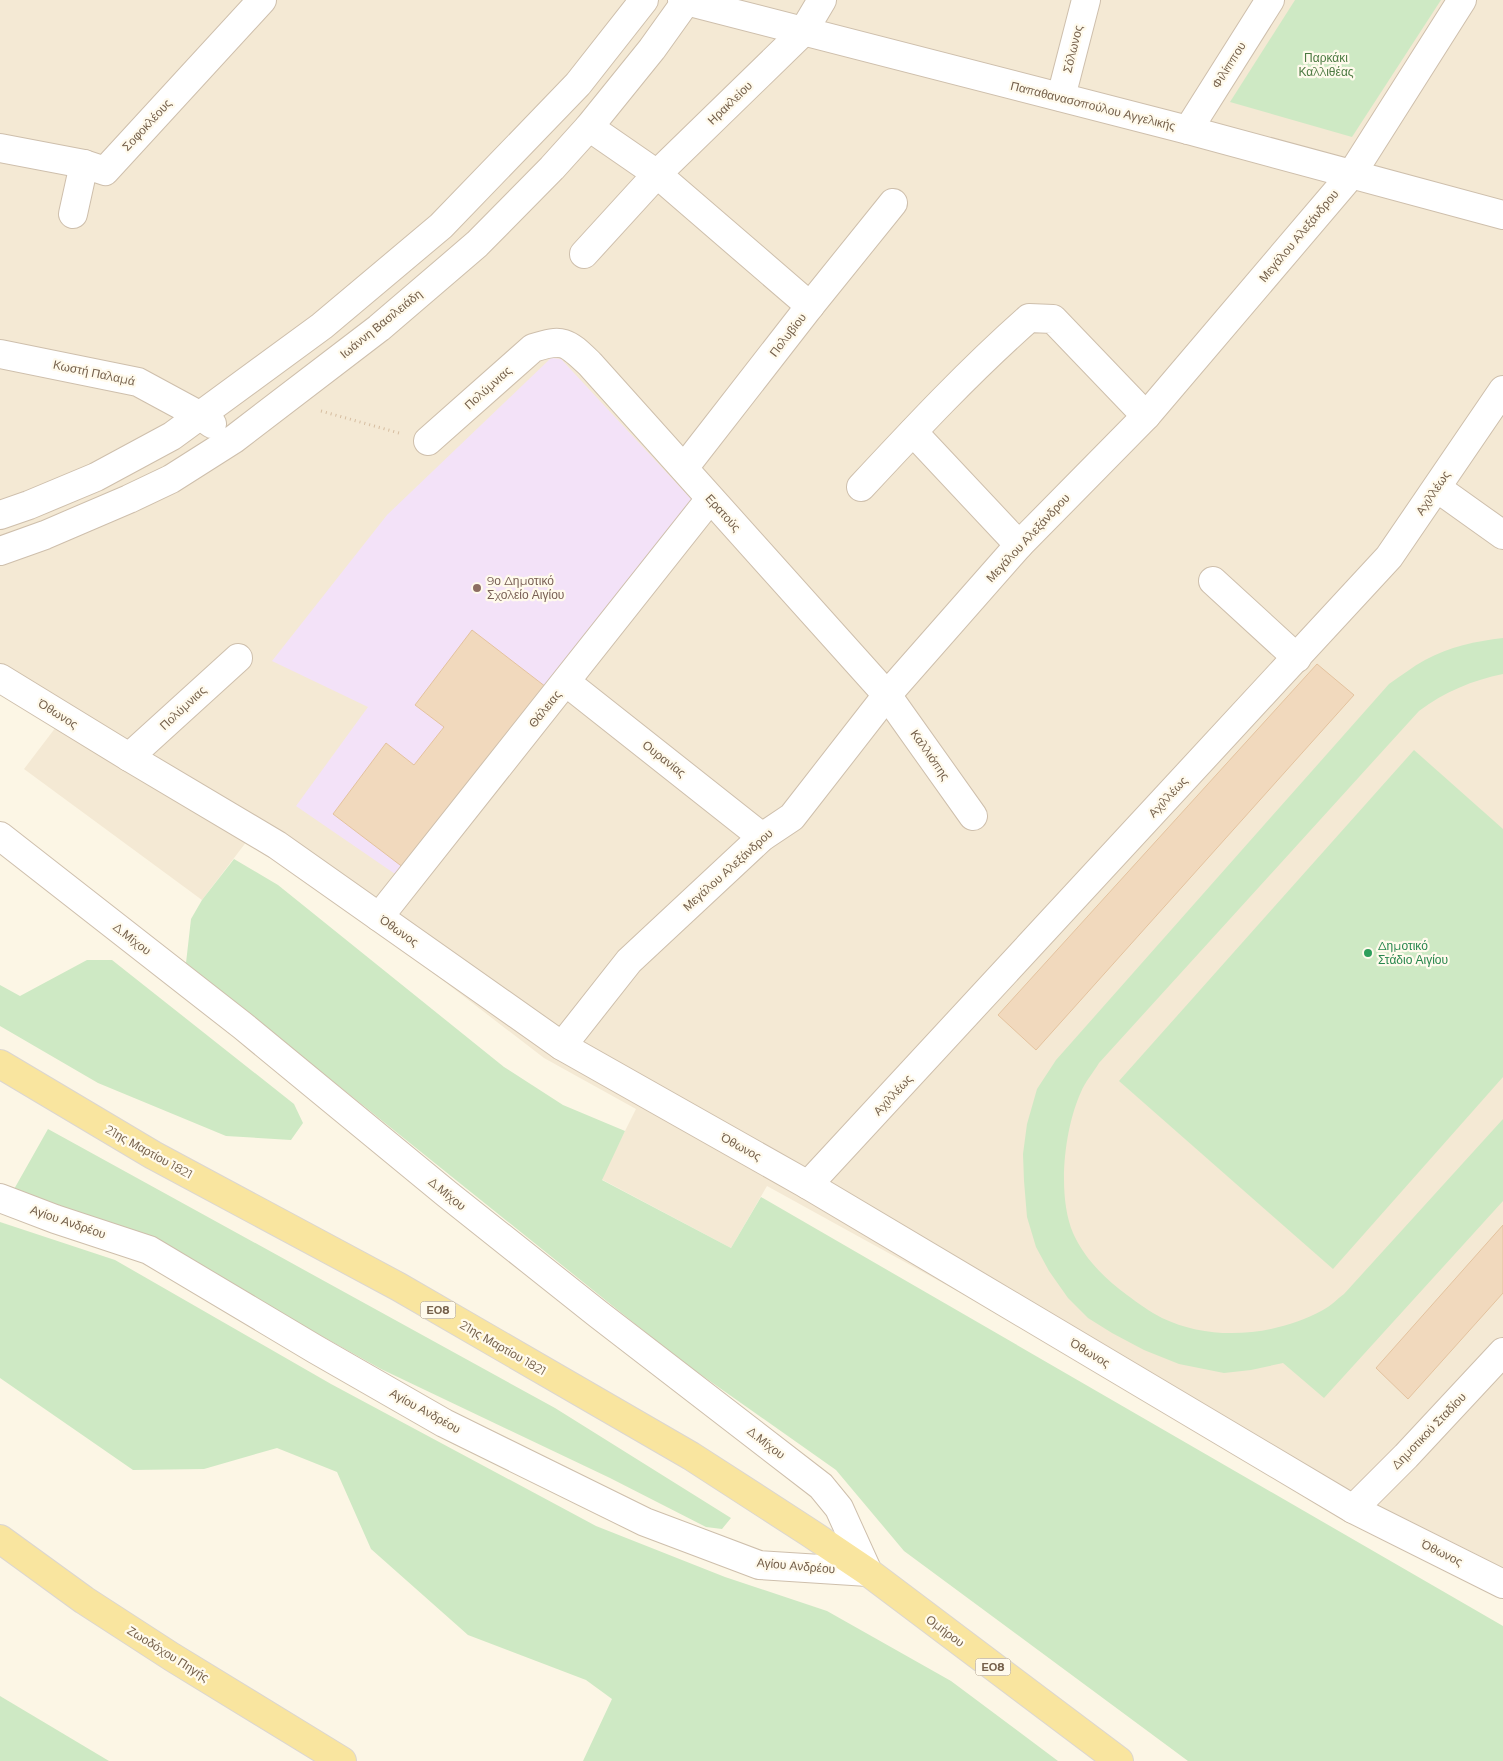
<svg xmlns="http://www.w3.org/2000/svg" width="1503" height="1761" font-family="Montserrat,sans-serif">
	<rect width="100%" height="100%" fill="#fcf6e5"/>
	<!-- residential -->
	<polygon fill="#f4e9d4" points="0,0 1503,0 1503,1592 767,1186 731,1248 601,1179 636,1109 544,1058 367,922 247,841 202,900 24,769 56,727 0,693"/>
	<!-- education -->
	<polygon fill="#f3e2f8" points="551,358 561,359 693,501 398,876 296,806 368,707 272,661 387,515"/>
	<!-- green -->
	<g fill="#cee9c4">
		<polygon points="1295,0 1441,0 1352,137 1230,102"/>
		<path d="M1503,638V674C1473,680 1444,692 1419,711L1099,1063C1093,1073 1085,1082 1081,1092C1064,1129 1057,1195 1073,1233C1084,1258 1105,1279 1127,1295C1138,1303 1150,1312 1162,1318C1212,1342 1275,1336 1323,1310C1331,1306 1337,1299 1344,1294L1503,1119V1201L1324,1398L1283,1363L1251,1370L1224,1373L1179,1364L1144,1350L1112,1333L1088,1318L1068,1298L1049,1271L1036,1247L1027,1217L1024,1181L1023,1154L1027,1124L1037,1089L1056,1060L1389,684C1401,676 1412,667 1425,660C1449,647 1476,641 1503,638Z"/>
		<polygon points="1414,750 1503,829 1503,1077 1333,1269 1119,1081"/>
		<polygon points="234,859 278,885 504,1067 563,1105 625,1131 602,1180 731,1248 761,1197 1503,1626 1503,1761 1188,1761 904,1551 836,1470 680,1360 186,963 191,919 202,900"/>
		<polygon points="87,960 112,960 294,1104 303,1123 291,1140 226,1136 98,1083 0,1026 0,985 20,996"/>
		<polygon points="48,1129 555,1408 731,1518 722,1529 706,1527 610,1478 381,1369 155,1243 13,1191"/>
		<polygon points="0,1222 115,1260 331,1384 596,1526 725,1577 827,1611 951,1681 1058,1761 583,1761 612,1699 586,1680 468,1635 371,1549 337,1472 277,1448 204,1469 133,1470 0,1378"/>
		<polygon points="0,1696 109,1761 0,1761"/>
	</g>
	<!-- building -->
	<g fill="#f1d9bd" stroke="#e3c29e">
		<polygon points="472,630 546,687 404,868 333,814 386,743 414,765 444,727 415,705"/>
		<polygon points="1317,664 1354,695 1036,1050 998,1015"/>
		<polygon points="1503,1225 1503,1293 1408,1399 1376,1368"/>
	</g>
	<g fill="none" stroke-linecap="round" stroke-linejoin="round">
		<defs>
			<g id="minor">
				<polyline points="682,0 1188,130 1503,215"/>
				<polyline points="1061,97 1086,0"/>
				<polyline points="589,127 657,174 810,306"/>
				<polyline points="1188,130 1270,0"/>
				<polyline points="0,148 84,164 105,171 262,0"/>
				<polyline points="73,214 84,164"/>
				<polyline points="584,254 657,174 803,32 822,0"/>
				<polyline points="0,354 138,382 199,415 212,424"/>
				<polyline points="913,432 1019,545"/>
				<path d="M428,441L533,348C564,338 567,342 590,364L887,695L973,816"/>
				<polyline points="684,468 810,306 893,203"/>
				<path d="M861,487C915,429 969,371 1029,318L1053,319L1146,416"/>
				<polyline points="1437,488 1503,535"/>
				<polyline points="0,515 29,505 96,477 172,436 322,326 441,226 578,84 644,0"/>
				<polyline points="0,551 45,535 129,499 171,479 234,439 379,328 477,244 552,168 589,127 652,49 687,0"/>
				<polyline points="1213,581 1297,658"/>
				<polyline points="0,678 129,757 277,845 562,1046 808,1185 1353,1509 1503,1584"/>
				<polyline points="566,682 762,837"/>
				<polyline points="129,757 238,658"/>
				<polyline points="0,836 243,1026 447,1194 598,1314 821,1486 839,1508 868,1572 759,1565 645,1522 444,1423 315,1349 149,1250 55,1219 0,1198"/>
				<polyline points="379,917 710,499"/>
				<polyline points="562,1046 629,961 762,837 792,817 887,695 1019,545 1146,416 1351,175 1462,0"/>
				<polyline points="808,1185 1389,557 1503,390"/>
				<polyline points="1353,1509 1406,1456 1503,1352"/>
			</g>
			<g id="major">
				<polyline points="0,1064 153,1155 399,1287 691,1456 810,1533 868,1572 1119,1761"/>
				<polyline points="0,1539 84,1600 172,1657 342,1761"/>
			</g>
		</defs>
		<!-- minor casing -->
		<use href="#minor" stroke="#cebfac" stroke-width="30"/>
		<!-- major casing -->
		<use href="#major" stroke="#dbd6d0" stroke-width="30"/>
		<!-- path -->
		<polyline stroke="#d6bda0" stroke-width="3" stroke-dasharray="1 4" stroke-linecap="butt" points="321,411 399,433"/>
		<!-- minor -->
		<use href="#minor" stroke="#fff" stroke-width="28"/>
		<!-- major -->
		<use href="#major" stroke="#f9e59f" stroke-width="28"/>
	</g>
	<!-- markers -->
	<circle fill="#8d6e63" stroke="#fffaec" stroke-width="2" cx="477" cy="588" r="5"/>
	<circle fill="#2e9e5b" stroke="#fffaec" stroke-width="2" cx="1368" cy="953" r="5"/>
	<g text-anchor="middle" stroke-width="4.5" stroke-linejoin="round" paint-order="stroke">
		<!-- shield labels -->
		<g fill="#fffaec" stroke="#9e8e7b" stroke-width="1">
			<rect x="420.5" y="1301.5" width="35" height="17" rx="4"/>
			<rect x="975.5" y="1658.5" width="35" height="17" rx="4"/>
		</g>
		<g font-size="11" font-weight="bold" fill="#75604b">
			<text x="438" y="1314">ΕΟ8</text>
			<text x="993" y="1671">ΕΟ8</text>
		</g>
		<!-- street labels -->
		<g font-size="12" fill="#75604b" stroke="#fffaec">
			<text transform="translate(1073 49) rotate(-76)" y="4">Σόλωνος</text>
			<text transform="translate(1229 65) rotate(-58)" y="4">Φιλίππου</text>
			<text transform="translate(730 103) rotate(-44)" y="4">Ηρακλείου</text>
			<text transform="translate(1093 106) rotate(14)" y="4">Παπαθανασοπούλου Αγγελικής</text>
			<text transform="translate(147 125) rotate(-47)" y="4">Σοφοκλέους</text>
			<text transform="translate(1299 236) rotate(-50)" y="4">Μεγάλου Αλεξάνδρου</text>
			<text transform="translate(381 324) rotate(-39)" y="4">Ιωάννη Βασιλειάδη</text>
			<text transform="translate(788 335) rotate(-52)" y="4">Πολυβίου</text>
			<text transform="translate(94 373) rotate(12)" y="4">Κωστή Παλαμά</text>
			<text transform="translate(488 388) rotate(-42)" y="4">Πολύμνιας</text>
			<text transform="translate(1433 493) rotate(-56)" y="4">Αχιλλέως</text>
			<text transform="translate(723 513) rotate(48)" y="4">Ερατούς</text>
			<text transform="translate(1028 538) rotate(-47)" y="4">Μεγάλου Αλεξάνδρου</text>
			<text transform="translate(183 708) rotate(-43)" y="4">Πολύμνιας</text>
			<text transform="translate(545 709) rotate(-51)" y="4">Θάλειας</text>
			<text transform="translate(58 714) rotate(32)" y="4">Όθωνος</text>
			<text transform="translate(930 755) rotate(55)" y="4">Καλλιόπης</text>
			<text transform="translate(664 759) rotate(38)" y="4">Ουρανίας</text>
			<text transform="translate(1168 797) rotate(-47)" y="4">Αχιλλέως</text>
			<text transform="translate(728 870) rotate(-42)" y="4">Μεγάλου Αλεξάνδρου</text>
			<text transform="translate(399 931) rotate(35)" y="4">Όθωνος</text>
			<text transform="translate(132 939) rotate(38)" y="4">Δ.Μίχου</text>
			<text transform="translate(893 1095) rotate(-47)" y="4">Αχιλλέως</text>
			<text transform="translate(741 1147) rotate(29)" y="4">Όθωνος</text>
			<text transform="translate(149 1152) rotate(29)" y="4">21ης Μαρτίου 1821</text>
			<text transform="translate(447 1194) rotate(39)" y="4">Δ.Μίχου</text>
			<text transform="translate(68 1222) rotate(19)" y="4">Αγίου Ανδρέου</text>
			<text transform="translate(503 1348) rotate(30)" y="4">21ης Μαρτίου 1821</text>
			<text transform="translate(1090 1353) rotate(31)" y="4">Όθωνος</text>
			<text transform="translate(425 1411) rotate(29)" y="4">Αγίου Ανδρέου</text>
			<text transform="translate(1429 1431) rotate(-46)" y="4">Δημοτικού Σταδίου</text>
			<text transform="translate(766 1443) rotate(38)" y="4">Δ.Μίχου</text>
			<text transform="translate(1442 1553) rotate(26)" y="4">Όθωνος</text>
			<text transform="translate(796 1566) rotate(5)" y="4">Αγίου Ανδρέου</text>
			<text transform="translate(945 1631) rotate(37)" y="4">Ομήρου</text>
			<text transform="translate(168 1654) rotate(32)" y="4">Ζωοδόχου Πηγής</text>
		</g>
		<!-- park labels -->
		<g font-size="12" fill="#4c7a42" stroke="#fffaec">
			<text x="1326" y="62">Παρκάκι<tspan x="1326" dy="14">Καλλιθέας</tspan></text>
		</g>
		<!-- education labels -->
		<g font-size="12" fill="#785e54" stroke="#fffaec" text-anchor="start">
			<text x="487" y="585">9ο Δημοτικό<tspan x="487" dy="14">Σχολείο Αιγίου</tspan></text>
		</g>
		<!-- leisure labels -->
		<g font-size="12" fill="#27864d" stroke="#fffaec" text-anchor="start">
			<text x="1378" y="950">Δημοτικό<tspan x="1378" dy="14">Στάδιο Αιγίου</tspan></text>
		</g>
	</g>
</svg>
